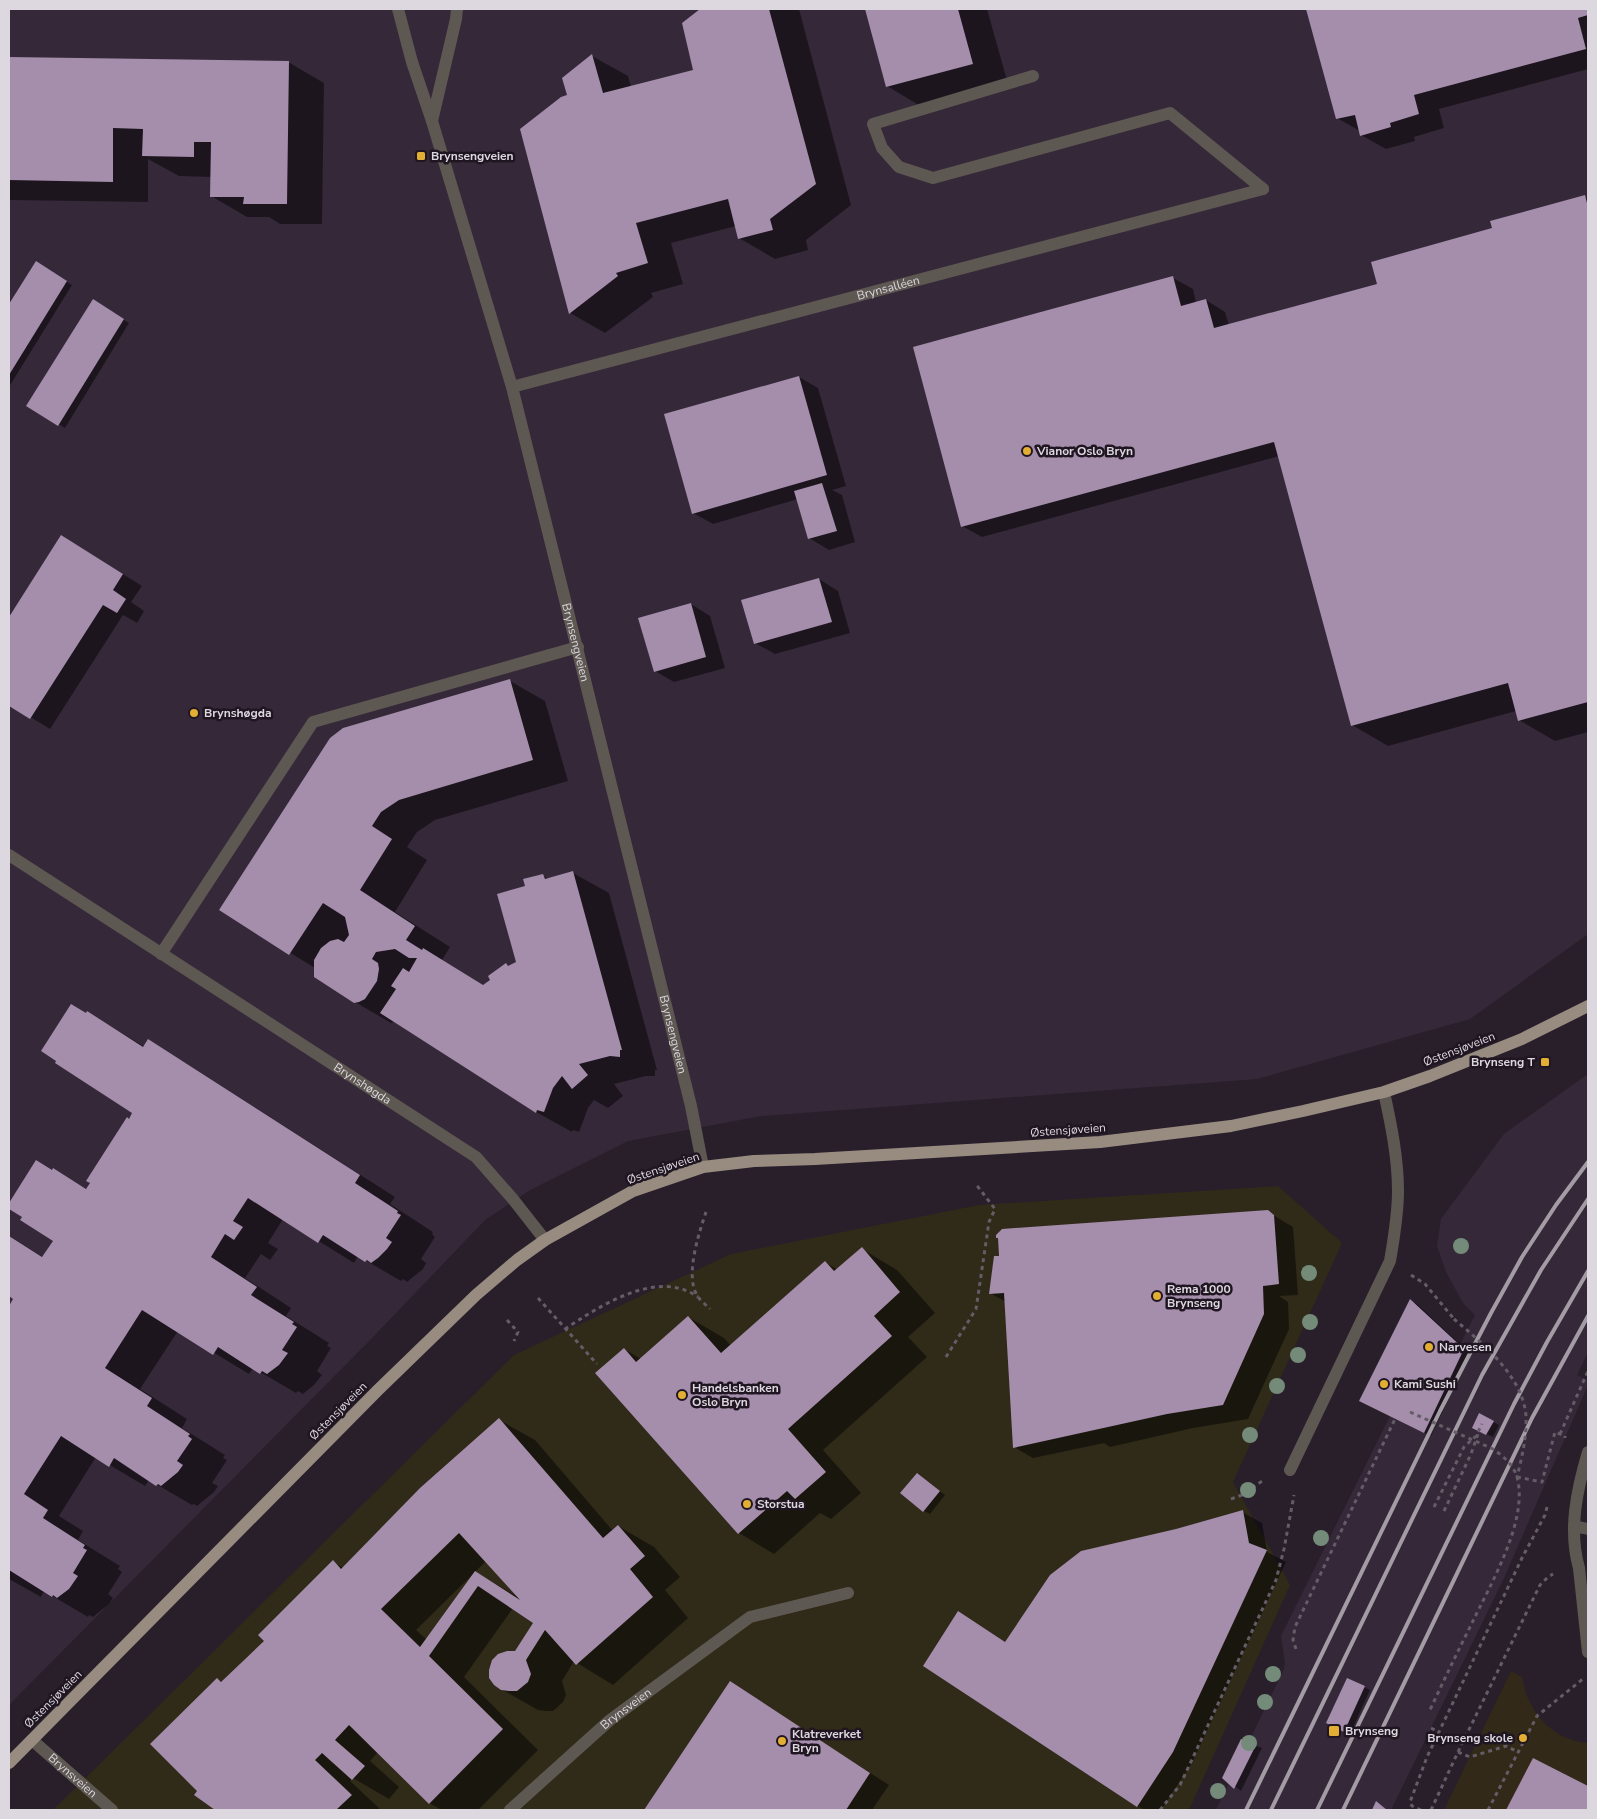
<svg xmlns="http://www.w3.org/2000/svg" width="1597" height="1819" font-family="'Nunito Sans',sans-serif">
	<rect width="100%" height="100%" fill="#291f2b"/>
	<!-- built -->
	<g fill="#352939">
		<polygon points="9,9 1588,9 1588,934 1470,1019 1257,1079 761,1116 628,1141 530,1190 485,1220 373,1337 9,1705"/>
		<polygon points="1588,1074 1588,1352 1577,1375 1588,1381 1588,1385 1504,1578 1391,1810 1216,1810 1284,1669 1285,1663 1281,1636 1390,1416 1417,1429 1475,1315 1463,1303 1446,1272 1437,1246 1441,1219 1504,1134"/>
	</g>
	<!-- industrial -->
	<polygon fill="#302a19" points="1278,1186 1342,1243 1233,1482 1290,1585 1189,1810 53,1810 514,1355 731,1254 979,1205"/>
	<!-- education -->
	<polygon fill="#322919" points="1511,1671 1522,1677 1526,1694 1534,1710 1546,1725 1560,1735 1575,1741 1588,1743 1588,1810 1444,1810"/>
	<!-- shadow -->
	<g fill="#0007" fill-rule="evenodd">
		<polygon points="702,9 799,9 851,205 806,240 808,250 775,259 739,238 736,226 671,243 683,284 651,293 653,297 605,333 570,313 569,96 592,56 628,76 631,87 695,71 683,24"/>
		<polygon points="866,9 987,9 1008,84 922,107 887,86"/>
		<polygon points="1308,9 1588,9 1588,69 1439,109 1444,128 1414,137 1415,141 1386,149 1361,135 1360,131 1337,118"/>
		<polygon points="9,58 288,62 324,83 322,224 280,224 269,217 247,217 211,196 212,177 179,176 148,159 148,202 9,200"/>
		<polygon points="1585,197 1588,199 1588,732 1555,741 1519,720 1516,711 1388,746 1352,725 1279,456 982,537 962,526 1173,278 1193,289 1196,303 1206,300 1225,312 1229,325 1378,285 1494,229"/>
		<polygon points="36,263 72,285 9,387 9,306"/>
		<polygon points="93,301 129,323 65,428 28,406"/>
		<polygon points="799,377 818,388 846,486 832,490 842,495 855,542 829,550 809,538 798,499 713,524 693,513"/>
		<polygon points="62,536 142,586 131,602 144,611 137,623 123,615 50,729 9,704 9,619"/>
		<polygon points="819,579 838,591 850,633 775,654 755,643"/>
		<polygon points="691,604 710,616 725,668 674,682 655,671"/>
		<polygon points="510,681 545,701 568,781 435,820 417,832 407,847 427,860 395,912 450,947 442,960 484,986 506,965 510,967 518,962 526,887 543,876 549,879 573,873 609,893 657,1070 655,1070 655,1076 646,1076 614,1084 623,1096 608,1108 594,1100 588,1108 579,1132 573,1130 572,1132 536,1112 395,1021 391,1023 355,1002 315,968 220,910"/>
		<polygon points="88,1013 145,1047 148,1041 184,1062 395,1197 390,1204 433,1232 432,1234 435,1237 421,1259 426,1263 423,1269 407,1282 403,1279 401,1281 358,1256 354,1263 283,1219 268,1243 278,1249 270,1260 261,1254 245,1278 291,1308 286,1316 329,1343 327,1346 331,1348 317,1371 322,1375 314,1385 303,1394 298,1391 296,1393 253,1368 249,1374 178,1331 140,1389 187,1419 182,1428 225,1455 223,1458 227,1460 212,1483 218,1486 214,1492 197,1506 194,1504 192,1505 149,1480 145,1486 96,1457 59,1516 83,1531 78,1540 120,1566 118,1569 122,1572 108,1594 113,1598 109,1604 93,1617 89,1615 88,1617 44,1591 41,1597 9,1579 9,1308 15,1298 9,1294 9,1236 43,1257 54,1240 9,1207 9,1205 37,1162 87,1189 134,1112 87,1014"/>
		<polygon points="1268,1212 1293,1227 1298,1295 1279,1296 1288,1302 1289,1329 1248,1419 1193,1428 1110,1447 1104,1443 1033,1458 1014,1447 1006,1302 990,1293"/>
		<polygon points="862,1249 897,1270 935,1313 908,1337 927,1357 823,1450 861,1493 831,1519 820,1513 774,1554 739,1533 624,1349 641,1359 688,1317 724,1338 731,1346 825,1262 838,1270"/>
		<polygon points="1411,1301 1417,1304 1470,1354 1431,1436 1367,1404"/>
		<path d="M499,1420L535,1440L613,1531L618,1526L654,1547L680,1577L665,1590L688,1618L613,1685L574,1661L562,1681L566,1695L563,1702L553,1711H546L538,1710L501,1689L515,1653L535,1622L513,1608L464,1677L538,1750L478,1810H442L429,1803L378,1752L370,1761L399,1787L389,1799L353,1778L350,1781L381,1810H218L195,1795L198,1790L217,1679L223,1682L266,1641L333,1562L343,1568ZM486,1561L518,1597L475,1572ZM472,1575L473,1576L427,1640L416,1630Z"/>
		<polygon points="1493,1422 1499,1425 1493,1437 1479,1431"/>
		<polygon points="917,1474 945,1495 930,1514 924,1511"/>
		<polygon points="1242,1512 1262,1523 1267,1552 1286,1562 1192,1763 1161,1810 1145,1810 1137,1806 959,1613 1006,1643 1176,1531"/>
		<polygon points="730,1683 889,1785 872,1810 646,1810"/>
		<polygon points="1364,1687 1370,1690 1350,1734 1334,1726"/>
		<polygon points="1242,1741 1262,1748 1241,1791 1223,1777"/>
		<polygon points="1534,1759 1588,1787 1588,1810 1508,1810"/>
	</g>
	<!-- building -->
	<g fill="#a58dac" fill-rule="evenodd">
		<polygon points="700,9 769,9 816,184 770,219 773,230 738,239 728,199 636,223 648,263 616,273 618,276 569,314 520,129 561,97 567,95 562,78 592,54 603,93 693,70 682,23"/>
		<polygon points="865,9 958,9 973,64 886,87"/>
		<polygon points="1306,9 1588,9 1588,15 1578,18 1586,49 1414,95 1419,114 1390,123 1391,127 1360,136 1355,115 1336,119"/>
		<polygon points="9,57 289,61 287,204 243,204 244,197 210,197 211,142 194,142 194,157 142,156 143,129 113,128 113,182 9,180"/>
		<polygon points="1585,195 1588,207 1588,702 1518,721 1508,683 1351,726 1274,442 961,527 913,347 1173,276 1181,306 1206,299 1214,328 1377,284 1371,262 1492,228 1490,221"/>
		<polygon points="36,261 67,281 9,375 9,304"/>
		<polygon points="93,299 124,319 58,426 26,406"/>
		<polygon points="799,376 827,475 692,514 664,414"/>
		<polygon points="822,483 837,531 808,539 794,491"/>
		<polygon points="61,535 123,574 113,590 126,599 117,613 103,605 30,719 9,706 9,617"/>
		<polygon points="819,578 832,622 754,644 741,600"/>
		<polygon points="691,603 706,657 654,672 638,618"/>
		<polygon points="510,679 533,760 399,800 381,812 372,826 392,839 360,890 415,926 406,940 422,950 423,948 483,985 490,980 488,976 506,963 508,966 516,962 497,894 525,886 523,879 543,874 545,879 573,871 622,1050 620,1050 620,1057 610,1056 579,1064 588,1075 572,1089 562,1076 553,1088 544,1112 537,1110 536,1113 380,1013 396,989 391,986 403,968 409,972 417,958 409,958 395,949 376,952 372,959 378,963 379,969 377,981 365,999 359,1002 354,1003 314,977 314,960 321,948 330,941 338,939 344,942 349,935 345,917 323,903 289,955 219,910 330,738 343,728"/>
		<polygon points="71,1004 86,1013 87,1011 143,1047 148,1039 360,1175 355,1183 398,1211 397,1213 401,1215 386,1238 392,1242 387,1249 378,1258 371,1263 367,1260 365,1262 323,1235 318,1243 248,1198 233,1221 243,1227 234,1240 225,1234 211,1257 257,1287 251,1295 294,1322 292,1324 297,1327 282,1350 288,1353 279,1365 267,1374 262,1371 260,1374 218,1347 213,1355 142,1310 105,1368 152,1398 147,1406 190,1434 188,1436 192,1439 177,1461 183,1465 178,1472 161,1486 158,1484 156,1486 114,1458 109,1467 61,1436 24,1494 48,1510 43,1518 85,1545 83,1548 87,1550 73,1573 78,1576 69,1589 57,1598 53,1595 52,1597 9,1570 9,1306 13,1299 9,1296 9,1236 42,1257 53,1241 20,1220 22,1217 9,1209 9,1203 36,1160 52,1170 53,1168 86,1189 90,1183 86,1181 127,1117 129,1119 132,1113 55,1063 56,1061 41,1051"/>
		<polygon points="1268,1210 1274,1215 1279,1284 1263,1286 1264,1314 1223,1405 1167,1414 1013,1448 1004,1293 989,1294 994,1256 999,1256 998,1238 996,1238 996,1235 1002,1229"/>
		<polygon points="862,1247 900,1292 874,1316 892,1336 788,1429 826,1472 795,1499 787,1491 738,1534 595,1373 624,1348 636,1362 688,1316 721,1353 825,1261 834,1271"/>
		<polygon points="1410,1299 1464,1349 1424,1433 1359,1401"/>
		<polygon points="1479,1413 1494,1421 1486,1435 1472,1428"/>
		<path d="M499,1418L603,1538L618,1525L645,1556L630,1569L653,1597L576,1665L545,1630L526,1660L531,1674L528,1682L517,1691H509L501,1690L494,1685L489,1678V1670L492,1660L498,1654L507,1651H515L533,1623L478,1586L429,1656L503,1729L429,1804L349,1725L335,1740L365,1766L352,1780L322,1753L315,1760L352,1795L336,1810H215L194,1795L197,1791L150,1744L217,1678L221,1682L264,1641L258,1635L333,1560L341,1569L420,1488ZM459,1533L520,1600L475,1571L420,1647L381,1609Z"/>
		<polygon points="917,1473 940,1491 923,1512 900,1493"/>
		<polygon points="1243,1510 1249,1543 1267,1550 1173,1752 1137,1807 923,1666 958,1611 1005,1642 1050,1575 1081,1551 1176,1529"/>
		<polygon points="1347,1678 1365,1686 1344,1732 1326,1723"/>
		<polygon points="730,1681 870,1773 846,1810 644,1810"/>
		<polygon points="1241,1739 1257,1743 1234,1789 1222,1778"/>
		<polygon points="1533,1758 1588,1786 1588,1810 1506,1810"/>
		<polygon points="1376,1801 1387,1810 1372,1810"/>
	</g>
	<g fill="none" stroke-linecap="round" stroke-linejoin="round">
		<!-- path -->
		<g stroke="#645c66" stroke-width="3" stroke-dasharray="4 4" stroke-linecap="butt">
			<path d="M706,1212C699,1233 684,1277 698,1297C701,1301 706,1305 710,1309"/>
			<polyline points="1411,1275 1425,1284 1454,1319"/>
			<polyline points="538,1298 597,1364"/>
			<polyline points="507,1320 518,1332 514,1341"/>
			<path d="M565,1329C600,1306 657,1268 698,1297"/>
			<polyline points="946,1357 976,1309 989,1222 995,1209 975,1183"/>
			<polyline points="1560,1434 1588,1371"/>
			<polyline points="1517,1477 1542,1482 1555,1432 1565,1436 1565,1438"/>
			<polyline points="1231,1499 1242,1495 1265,1479"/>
			<polyline points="1434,1507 1464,1447 1476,1436 1482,1424"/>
			<polyline points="1444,1511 1471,1454 1478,1434"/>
			<polyline points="1296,1649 1293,1640 1295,1627 1395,1419"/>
			<polyline points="1431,1728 1439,1732"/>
			<polyline points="1458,1752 1470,1757 1506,1746 1518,1752"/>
			<polyline points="1160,1810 1180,1785 1276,1580 1284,1549 1294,1495"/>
			<polyline points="1421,1810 1412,1806 1410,1802 1427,1757 1522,1558 1545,1515 1547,1507"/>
			<polyline points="1431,1810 1458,1752 1540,1585 1548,1577 1553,1574"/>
			<polyline points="1488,1810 1537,1716 1584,1678"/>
		</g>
		<!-- minor -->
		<g stroke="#5e5852" stroke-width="12">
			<path id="s1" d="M398,9L412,62L432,121L512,387L691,1106L703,1167"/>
			<polyline points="1033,76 873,124 882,148 899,167 933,178 1170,113 1263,189"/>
			<polyline points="432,121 456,19 457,9"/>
			<path id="s2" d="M512,387L1263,189"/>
			<path id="s3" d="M9,855L476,1157L512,1198L545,1240"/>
			<polyline points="161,954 313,722 578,647"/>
			<path d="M1588,1452C1577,1489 1568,1530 1579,1568L1588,1652"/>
			<path d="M1290,1470L1390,1261C1394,1238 1398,1214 1398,1191C1398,1158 1391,1124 1384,1092"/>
			<polyline points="1574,1526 1588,1529"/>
			<path id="s4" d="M32,1740L112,1810"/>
			<path id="s5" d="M510,1810L610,1720L750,1617L848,1593"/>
		</g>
		<!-- major -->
		<polyline stroke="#988c81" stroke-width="12" points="9,1763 378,1390 476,1295 517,1260 545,1240 633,1191 703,1167 754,1161 815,1159 1100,1142 1231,1126 1303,1111 1384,1092 1430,1076 1522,1039 1588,1006"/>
		<!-- rail -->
		<g stroke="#a39ca5" stroke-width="4">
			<polyline points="1246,1810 1440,1411 1491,1313 1522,1257 1556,1205 1588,1162"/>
			<polyline points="1271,1810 1482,1375 1541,1270 1588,1199"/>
			<polyline points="1317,1810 1514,1404 1547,1342 1588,1271"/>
			<polyline points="1343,1810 1532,1418 1588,1316"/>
		</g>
		<!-- path-bridge -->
		<g stroke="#645c66" stroke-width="3" stroke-dasharray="4 4" stroke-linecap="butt">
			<path d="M1454,1319C1482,1343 1523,1376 1526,1416C1527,1436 1522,1457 1517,1477"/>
			<path d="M1410,1412L1493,1449C1503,1456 1513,1464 1517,1477C1529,1520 1490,1585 1472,1623C1457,1653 1443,1682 1429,1712"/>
		</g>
	</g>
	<!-- trees -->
	<g fill="#738b78">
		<circle cx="1461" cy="1246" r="8"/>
		<circle cx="1309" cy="1273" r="8"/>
		<circle cx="1310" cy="1322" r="8"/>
		<circle cx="1298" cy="1355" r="8"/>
		<circle cx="1277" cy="1386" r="8"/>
		<circle cx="1250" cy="1435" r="8"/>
		<circle cx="1248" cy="1490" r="8"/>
		<circle cx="1321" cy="1538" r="8"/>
		<circle cx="1273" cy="1674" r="8"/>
		<circle cx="1265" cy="1702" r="8"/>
		<circle cx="1249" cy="1743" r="8"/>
		<circle cx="1218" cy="1791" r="8"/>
	</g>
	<!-- markers -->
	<g fill="#e2af34" stroke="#1f1621" stroke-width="2">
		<rect x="416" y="151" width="10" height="10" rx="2.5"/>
		<circle cx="1027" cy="451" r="5"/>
		<circle cx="194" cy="713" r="5"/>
		<rect x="1540" y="1057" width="10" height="10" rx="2.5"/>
		<circle cx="1157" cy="1296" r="5"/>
		<circle cx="1429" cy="1347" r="5"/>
		<circle cx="1384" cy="1384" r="5"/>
		<circle cx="682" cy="1395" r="5"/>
		<circle cx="747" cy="1504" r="5"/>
		<rect x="1328" y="1725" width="12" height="12" rx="2.5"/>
		<circle cx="1523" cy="1738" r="5"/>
		<circle cx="782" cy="1741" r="5"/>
	</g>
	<g text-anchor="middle" stroke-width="5" stroke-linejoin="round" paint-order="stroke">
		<!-- poi labels -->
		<g font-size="12" font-weight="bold" fill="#ddd7df" stroke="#1f1621" text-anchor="start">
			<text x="431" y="160">Brynsengveien</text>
			<text x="1037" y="455">Vianor Oslo Bryn</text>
			<text x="204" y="717">Brynshøgda</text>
			<text x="1535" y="1066" text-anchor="end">Brynseng T</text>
			<text x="1167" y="1293">Rema 1000<tspan x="1167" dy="14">Brynseng</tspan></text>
			<text x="1439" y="1351">Narvesen</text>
			<text x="1394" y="1388">Kami Sushi</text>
			<text x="692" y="1392">Handelsbanken<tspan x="692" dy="14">Oslo Bryn</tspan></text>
			<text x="757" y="1508">Storstua</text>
			<text x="1345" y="1735">Brynseng</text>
			<text x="792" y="1738">Klatreverket<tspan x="792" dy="14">Bryn</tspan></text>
			<text x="1513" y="1742" text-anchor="end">Brynseng skole</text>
		</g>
		<!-- street labels -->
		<g font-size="12" fill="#ddd7df" stroke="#1f1621">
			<text dy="4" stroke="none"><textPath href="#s2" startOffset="389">Brynsalléen</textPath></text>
			<text dy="4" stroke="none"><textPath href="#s1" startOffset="658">Brynsengveien</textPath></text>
			<text dy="4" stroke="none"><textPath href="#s1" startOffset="1062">Brynsengveien</textPath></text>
			<text transform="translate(1459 1049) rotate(-21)" y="4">Østensjøveien</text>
			<text dy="4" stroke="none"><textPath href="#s3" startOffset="421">Brynshøgda</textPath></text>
			<text transform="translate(1068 1130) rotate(-4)" y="4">Østensjøveien</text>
			<text transform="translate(663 1168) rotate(-19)" y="4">Østensjøveien</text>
			<text transform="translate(338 1411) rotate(-45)" y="4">Østensjøveien</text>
			<text transform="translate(53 1699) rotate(-45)" y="4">Østensjøveien</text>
			<text dy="4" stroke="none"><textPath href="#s5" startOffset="154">Brynsveien</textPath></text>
			<text dy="4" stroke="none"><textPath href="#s4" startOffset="54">Brynsveien</textPath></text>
		</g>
	</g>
	<!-- border -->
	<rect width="1597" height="1819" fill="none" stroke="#ddd7df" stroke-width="20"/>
</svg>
